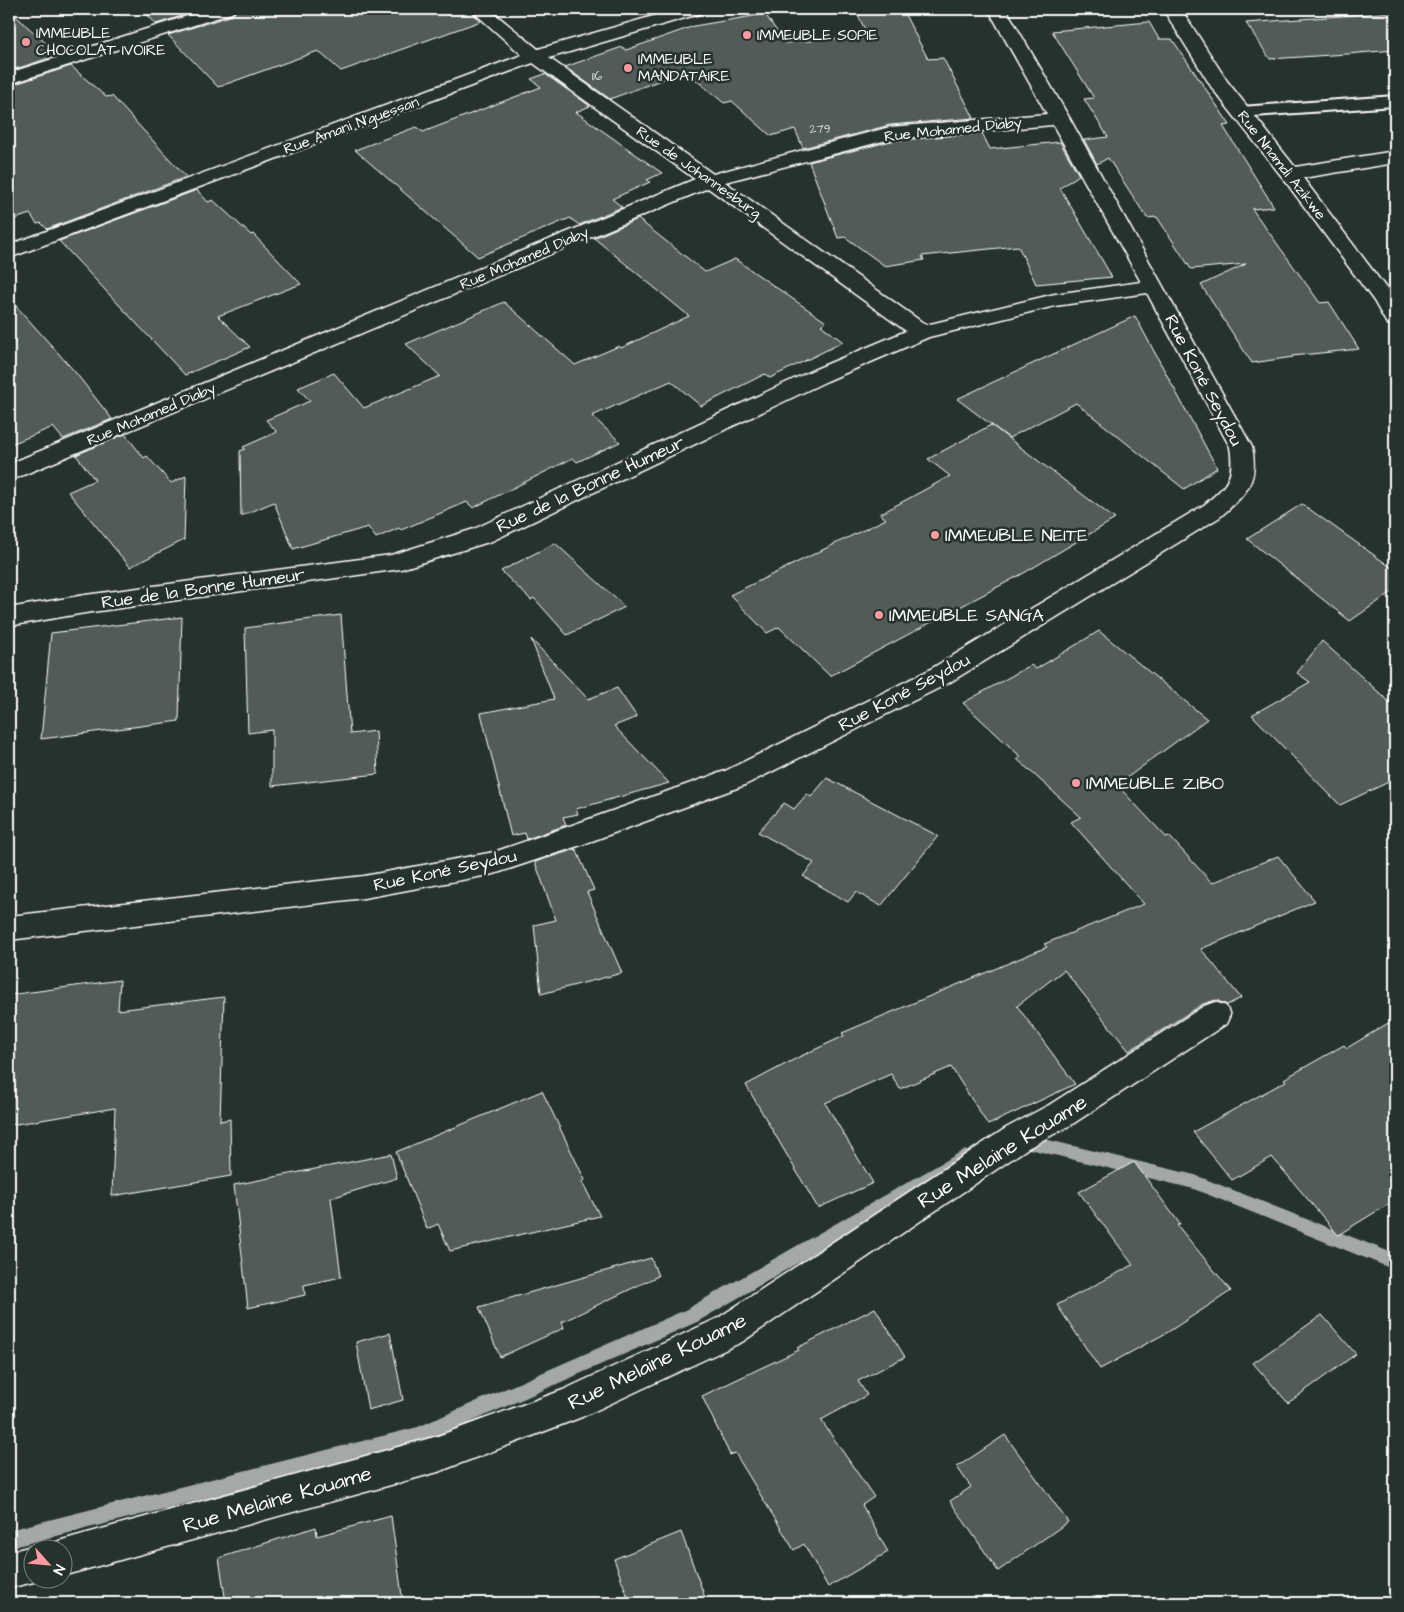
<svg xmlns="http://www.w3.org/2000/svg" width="1404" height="1612" font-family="'Architects Daughter',sans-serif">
	<rect width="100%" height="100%" fill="#26332d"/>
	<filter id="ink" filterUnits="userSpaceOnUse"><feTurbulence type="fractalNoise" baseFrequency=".02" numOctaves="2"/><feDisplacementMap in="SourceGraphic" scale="10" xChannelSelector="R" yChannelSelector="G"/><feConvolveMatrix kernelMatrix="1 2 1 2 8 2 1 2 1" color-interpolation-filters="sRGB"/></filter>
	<g filter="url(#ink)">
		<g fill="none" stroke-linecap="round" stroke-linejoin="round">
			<!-- stream -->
			<g fill="#a4a9a7" fill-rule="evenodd">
				<polygon points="1019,1133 1195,1175 1395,1254 1395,1270 1194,1189 1013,1145 1011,1140 1013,1135"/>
				<polygon points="964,1150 970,1152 972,1157 970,1162 697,1322 419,1445 9,1548 9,1530 418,1427 685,1310"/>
			</g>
		</g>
		<!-- building -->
		<g fill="#515c57" stroke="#fff">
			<polygon points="142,9 204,9 156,24"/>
			<polygon points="237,9 468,9 481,21 341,71 318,51 218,87 168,35 233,15"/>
			<polygon points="855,9 902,9 928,59 943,58 974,118 890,125 803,148 795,129 771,136 732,101 724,103 685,71 610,99 565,67 622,47 626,50 694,26 765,14 785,43 868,36"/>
			<polygon points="9,10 59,55 9,71"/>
			<polygon points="1395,12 1395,50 1346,54 1270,59 1246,23"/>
			<polygon points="1149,22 1159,39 1172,39 1230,125 1223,126 1274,207 1252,209 1320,303 1329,302 1359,349 1292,356 1293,357 1252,363 1201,285 1246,264 1191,269 1157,217 1147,218 1108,158 1097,164 1084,140 1108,137 1084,99 1094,98 1052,31"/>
			<polygon points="71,66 106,97 112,96 186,177 47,229 41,223 37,224 30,214 9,221 9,86"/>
			<polygon points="545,74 590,106 576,112 662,173 647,180 650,182 612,199 622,207 579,225 570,218 478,257 355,150 416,127 423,132 541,87 531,79"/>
			<polygon points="982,133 990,149 1060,142 1079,175 1060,188 1112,277 1036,284 1018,246 922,256 924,260 885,266 845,237 838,238 809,162 891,141"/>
			<polygon points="197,190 208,202 213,200 251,235 253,234 301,284 218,316 250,347 185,375 59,241"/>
			<polygon points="638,219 705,272 735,259 826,322 821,325 843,342 770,378 765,374 701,406 671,381 592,416 620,442 577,462 573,458 473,508 467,502 401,530 399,528 376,538 368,527 293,549 274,502 241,516 240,451 245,449 243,447 277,432 266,420 310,401 298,388 334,373 364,408 440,376 406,344 504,302 575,365 619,346 621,348 689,316 594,238"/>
			<polygon points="9,298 75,372 112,419 63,439 53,427 9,445"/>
			<polygon points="1135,316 1217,468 1184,489 1076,403 1009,438 957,399"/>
			<polygon points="991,425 1115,519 1024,573 830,676 779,627 767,633 730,595 886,519 880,514 950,476 928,459"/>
			<polygon points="125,434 144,458 147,456 171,483 186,476 184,540 130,567 68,492 95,480 76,455"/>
			<polygon points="1302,504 1395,570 1395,590 1350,621 1247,539"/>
			<polygon points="555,543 625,607 567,635 534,598 531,600 501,571"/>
			<polygon points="341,615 350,734 376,731 378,774 272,786 272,730 248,733 245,628"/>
			<polygon points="182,617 179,721 41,739 51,633"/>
			<polygon points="1099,631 1207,719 1117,785 1166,837 1169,836 1212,883 1278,856 1315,901 1201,949 1241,998 1227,1005 1216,1000 1203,1004 1129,1051 1064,970 1017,1006 1075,1084 988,1125 951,1067 900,1089 891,1074 825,1103 873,1183 818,1208 746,1085 799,1057 844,1036 842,1033 1047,947 1044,944 1144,904 1071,822 1081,817 1017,759 1021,757 963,703 1031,665 1036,669"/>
			<polygon points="531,639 588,699 617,688 637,717 614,726 669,783 576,809 578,814 563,817 566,825 527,839 525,833 511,836 481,713 554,699"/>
			<polygon points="1322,641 1395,707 1395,779 1340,805 1252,715 1310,682 1297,673"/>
			<polygon points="827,778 938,836 881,906 856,892 848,902 803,876 814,863 758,832 784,803 794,809 807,794 811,797"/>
			<polygon points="576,849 594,890 587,892 622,973 541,994 534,925 556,920 535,862"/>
			<polygon points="120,980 118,1010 224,997 220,1121 230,1119 231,1176 112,1196 115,1108 10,1125 15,1056 9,1057 9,995"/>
			<polygon points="1395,1019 1395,1200 1338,1235 1272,1157 1232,1180 1193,1132 1286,1081 1284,1079 1344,1045 1347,1048"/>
			<polygon points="542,1091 585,1180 582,1182 600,1216 450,1251 438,1224 427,1229 396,1152"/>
			<polygon points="391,1154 397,1178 331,1198 341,1277 304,1285 305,1295 248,1308 234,1185"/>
			<polygon points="1134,1162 1180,1224 1177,1225 1231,1291 1168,1332 1100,1369 1057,1305 1133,1265 1079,1192"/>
			<polygon points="651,1258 658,1276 562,1322 564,1328 500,1357 479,1307"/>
			<polygon points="875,1308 905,1357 858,1381 867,1395 821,1420 874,1497 862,1505 888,1552 828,1587 804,1544 794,1550 735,1453 730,1455 702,1396 799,1350 797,1348"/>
			<polygon points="1322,1315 1356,1354 1288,1403 1253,1363"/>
			<polygon points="390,1333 403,1400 368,1410 356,1342"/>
			<polygon points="1005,1435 1068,1522 998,1571 950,1501 971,1487 957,1467"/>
			<polygon points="391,1516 403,1603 226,1603 219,1558 316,1527 317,1536"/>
			<polygon points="681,1532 707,1603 630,1603 614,1559"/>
		</g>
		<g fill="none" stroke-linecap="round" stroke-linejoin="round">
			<defs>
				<polygon id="service" points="1395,96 1395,106 1241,117 1235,116 1232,112 1235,108 1241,107"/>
				<g id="minor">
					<polygon points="209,9 235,9 232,13 9,84 9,73"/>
					<path d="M470,9H489L538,49L678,9H705L702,13L549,58L713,174L890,127L1047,114L988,9H1006L1070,119L1252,447C1259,483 1246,494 1220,517L947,684L745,785L581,845L494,874L364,898L9,940V916L364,876L494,852L561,829L725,771L929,670L1204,505C1227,485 1235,479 1230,447L1147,293L1055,306L929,337L827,381L492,541L401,569L85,613L9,626V608L85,595L391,555L474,529L811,371L906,331L708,188L9,481V464L695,179L533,63L9,258V245L522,55ZM1053,125L1141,282L1055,294L926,325L725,182L891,139Z"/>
					<polygon points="1163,9 1181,9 1227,81 1295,167 1395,151 1395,163 1303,178 1395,300 1395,325 1387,324 1374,301 1283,178 1212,88"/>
					<polygon points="1215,1002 1226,1006 1230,1015 1226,1024 1071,1125 1028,1148 742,1342 582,1417 438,1472 62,1576 62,1550 47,1550 49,1545 62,1540 438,1436 563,1390 718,1318 1006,1128 1049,1105 1204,1006"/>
					<polygon points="32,1546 39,1550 32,1550 32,1580 42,1580 9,1588 9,1552"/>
				</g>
			</defs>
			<!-- service casing -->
			<use href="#service" stroke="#fff" stroke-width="4"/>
			<!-- minor casing -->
			<use href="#minor" stroke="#fff" stroke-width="3"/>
			<!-- service -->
			<use href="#service" fill="#26332d" fill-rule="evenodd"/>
			<!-- minor -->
			<use href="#minor" fill="#26332d" fill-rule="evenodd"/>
		</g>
	</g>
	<!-- markers -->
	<g fill="#ff9aa2" stroke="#26332d" stroke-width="2">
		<circle cx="747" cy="35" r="5"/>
		<circle cx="26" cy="42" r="5"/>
		<circle cx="628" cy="68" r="5"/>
		<circle cx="935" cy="535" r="5"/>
		<circle cx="879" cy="615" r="5"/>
		<circle cx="1076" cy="783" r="5"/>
	</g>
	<g text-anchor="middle" stroke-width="5" stroke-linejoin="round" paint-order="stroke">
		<!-- far-number labels -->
		<g font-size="12" fill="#d4d6d5">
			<text x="597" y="80">116</text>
			<text x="820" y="133">279</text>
		</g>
		<!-- far-poi labels -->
		<g font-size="15" fill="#fff" stroke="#26332d" text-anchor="start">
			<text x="36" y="38">IMMEUBLE<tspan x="36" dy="17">CHOCOLAT IVOIRE</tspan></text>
			<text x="757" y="40">IMMEUBLE SOPIE</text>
			<text x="638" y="64">IMMEUBLE<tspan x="638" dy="17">MANDATAIRE</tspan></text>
		</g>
		<!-- far-street labels -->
		<g font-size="15" fill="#fff" stroke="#26332d">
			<text transform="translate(351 125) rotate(-20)" y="5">Rue Amani N'guessan</text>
			<text transform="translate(953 129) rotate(-6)" y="5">Rue Mohamed Diaby</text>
			<text transform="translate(1282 165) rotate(52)" y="5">Rue Nnamdi Azikwe</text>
			<text transform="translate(699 172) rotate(35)" y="5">Rue de Johannesburg</text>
			<text transform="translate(524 258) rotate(-23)" y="5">Rue Mohamed Diaby</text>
			<text transform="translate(151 414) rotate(-23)" y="5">Rue Mohamed Diaby</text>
		</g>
		<!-- street labels -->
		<g font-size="18" fill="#fff" stroke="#26332d">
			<text transform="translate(1204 380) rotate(62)" y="6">Rue Koné Seydou</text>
			<text transform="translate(590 484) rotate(-25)" y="6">Rue de la Bonne Humeur</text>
			<text transform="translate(203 588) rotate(-8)" y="6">Rue de la Bonne Humeur</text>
			<text transform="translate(904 692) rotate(-28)" y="6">Rue Koné Seydou</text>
			<text transform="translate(445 870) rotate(-12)" y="6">Rue Koné Seydou</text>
		</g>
		<!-- poi labels -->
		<g font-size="18" fill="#fff" stroke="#26332d" text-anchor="start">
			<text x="945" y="541">IMMEUBLE NEITE</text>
			<text x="889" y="621">IMMEUBLE SANGA</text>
			<text x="1086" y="789">IMMEUBLE ZIBO</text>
		</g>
		<!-- near-street labels -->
		<g font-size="21" fill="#fff" stroke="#26332d">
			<text transform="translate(1002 1151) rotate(-32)" y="7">Rue Melaine Kouame</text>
			<text transform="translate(657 1361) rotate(-26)" y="7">Rue Melaine Kouame</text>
			<text transform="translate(277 1499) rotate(-16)" y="7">Rue Melaine Kouame</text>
		</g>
	</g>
	<!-- margin -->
	<rect width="1404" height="1612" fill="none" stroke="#26332d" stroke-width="30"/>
	<rect x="15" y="15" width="1374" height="1582" fill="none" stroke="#fff" stroke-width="2" filter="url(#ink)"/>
	<!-- north arrow -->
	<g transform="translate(48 1564) rotate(117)"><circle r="24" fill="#26332d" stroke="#7d8581"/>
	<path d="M0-4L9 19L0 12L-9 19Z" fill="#ff9aa2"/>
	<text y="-8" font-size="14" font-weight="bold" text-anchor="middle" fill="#ffffff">N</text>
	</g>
</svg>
